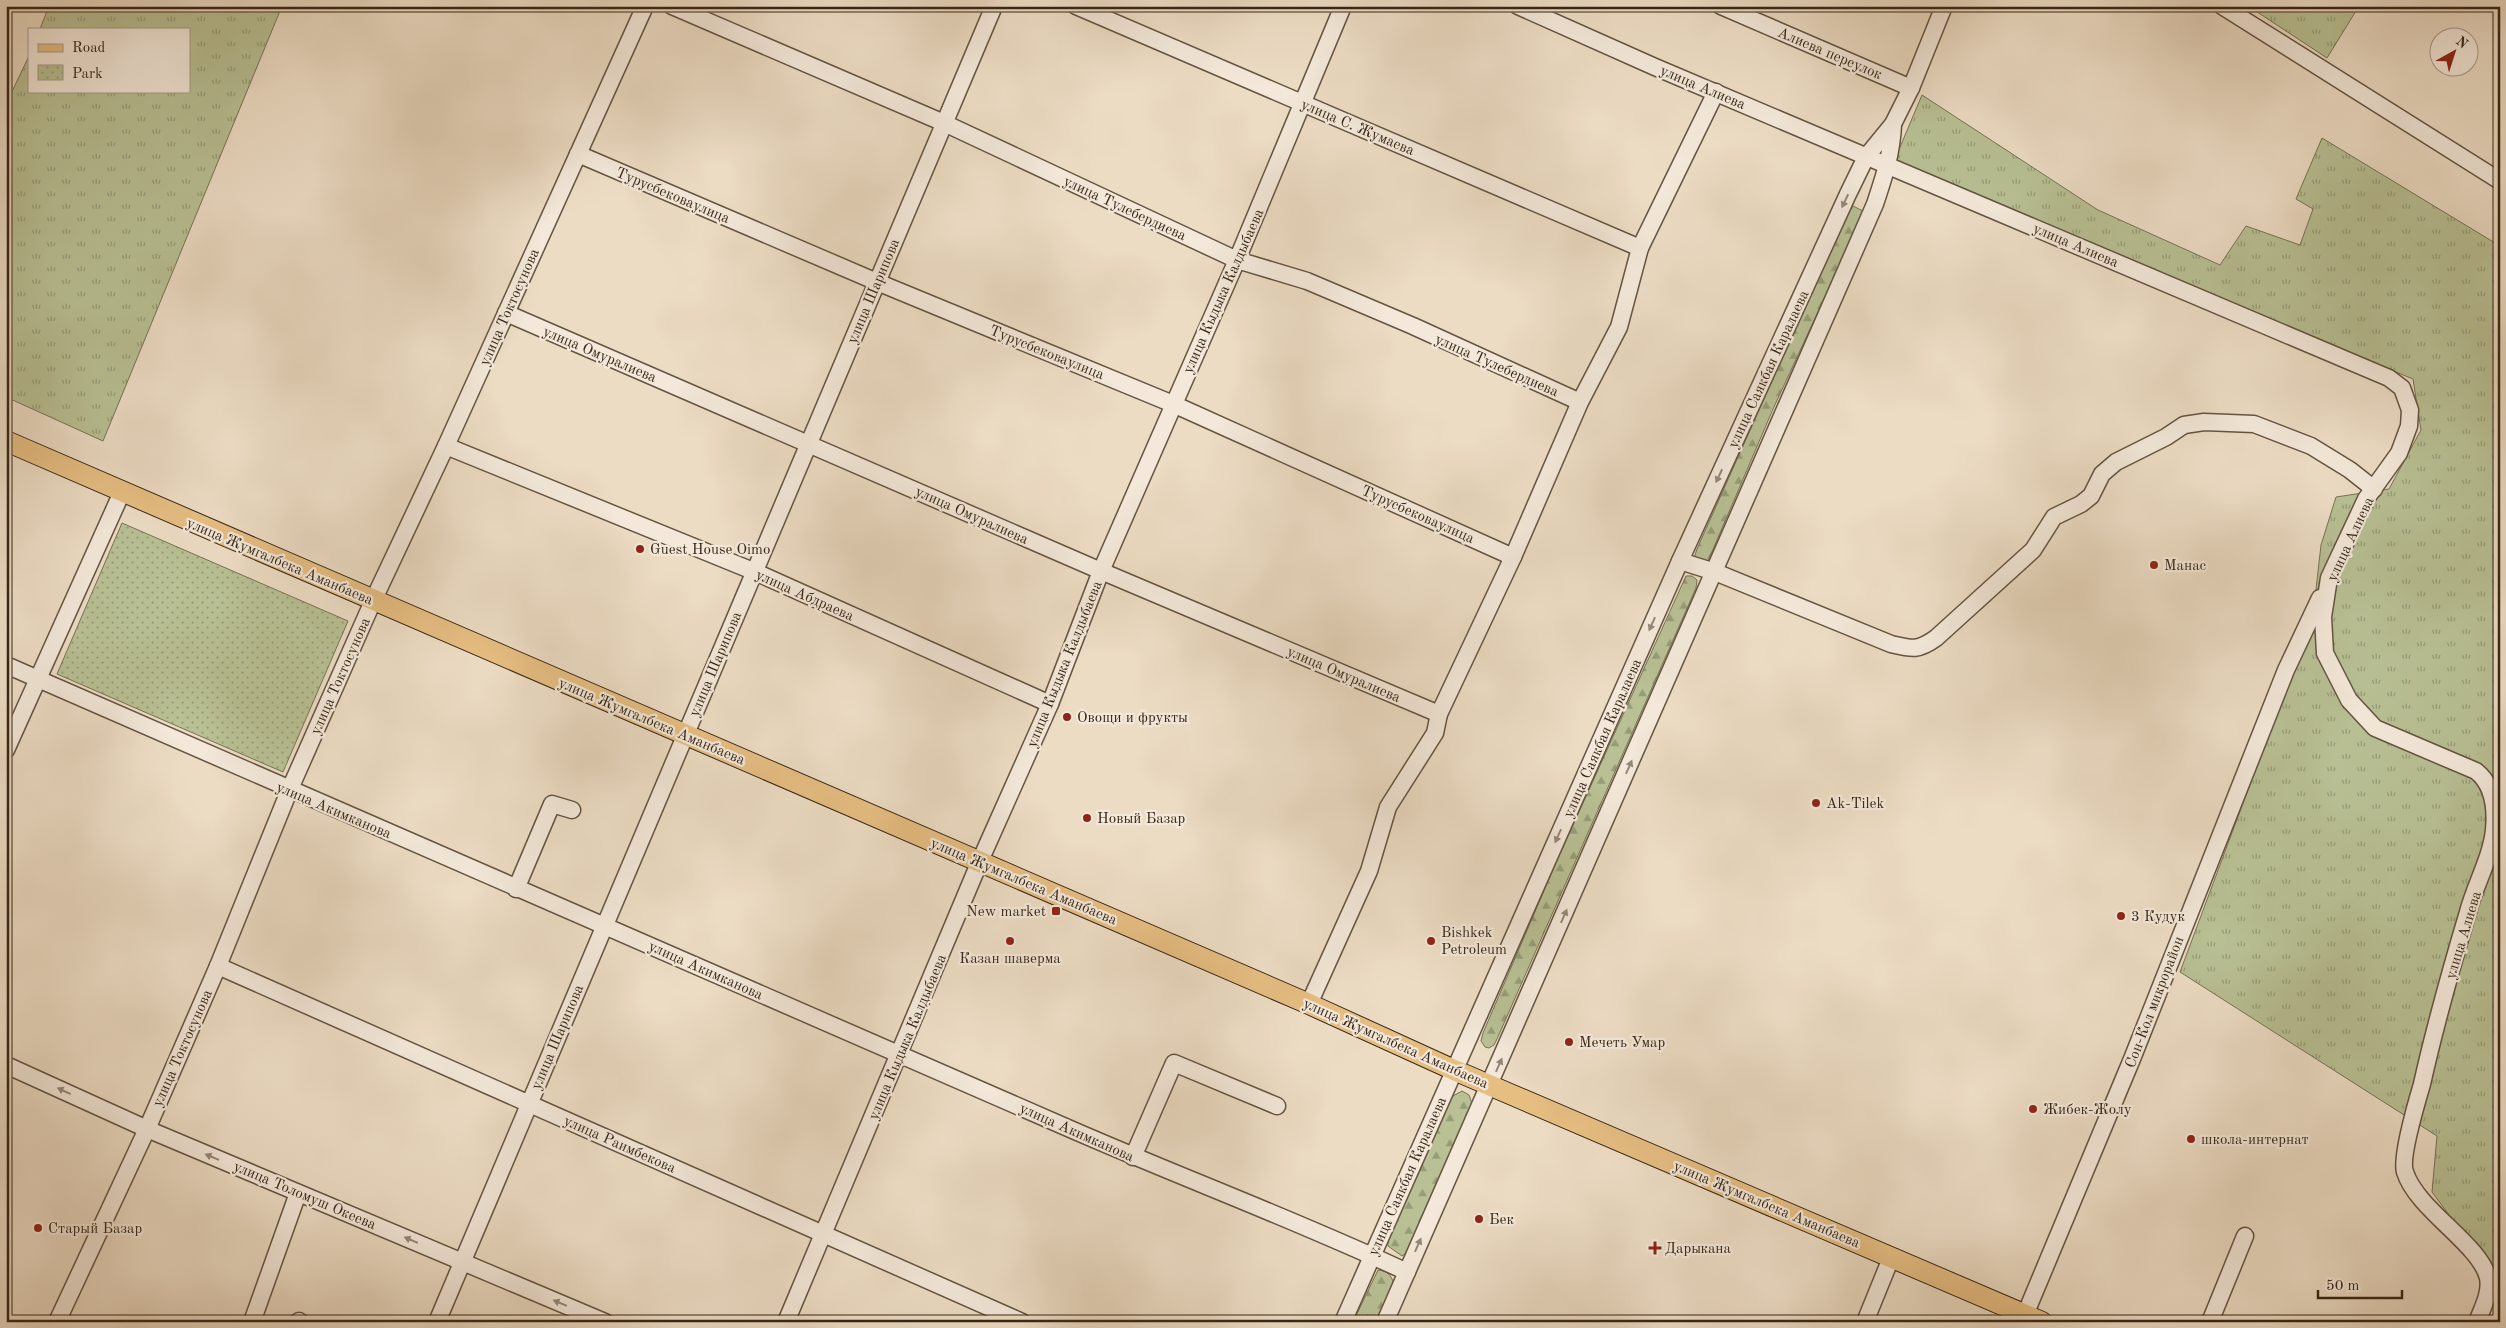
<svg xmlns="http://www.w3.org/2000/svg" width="2506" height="1328" font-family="'Old Standard TT',serif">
	<defs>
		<pattern id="grass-tufts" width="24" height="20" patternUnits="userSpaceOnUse" patternTransform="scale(1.25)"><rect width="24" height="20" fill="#b8c094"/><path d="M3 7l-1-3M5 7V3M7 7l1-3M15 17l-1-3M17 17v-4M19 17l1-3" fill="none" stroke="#969c78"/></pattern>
		<pattern id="forest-firs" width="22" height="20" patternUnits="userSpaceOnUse" patternTransform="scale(1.25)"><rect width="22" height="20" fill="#b8c094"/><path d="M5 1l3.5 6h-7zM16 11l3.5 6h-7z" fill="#969c78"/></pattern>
		<pattern id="park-dots" width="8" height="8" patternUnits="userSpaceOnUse" patternTransform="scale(1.25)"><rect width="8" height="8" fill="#b8c094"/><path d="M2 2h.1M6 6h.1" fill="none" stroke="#969c78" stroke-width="1.8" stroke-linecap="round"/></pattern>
	</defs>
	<rect width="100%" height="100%" fill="#ecdcc4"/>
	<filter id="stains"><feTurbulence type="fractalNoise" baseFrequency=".004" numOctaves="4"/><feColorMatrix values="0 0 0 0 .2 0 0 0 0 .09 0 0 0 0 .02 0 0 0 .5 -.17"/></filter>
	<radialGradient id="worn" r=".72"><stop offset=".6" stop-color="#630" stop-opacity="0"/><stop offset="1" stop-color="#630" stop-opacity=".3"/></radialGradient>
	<!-- grass -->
	<g fill="url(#grass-tufts)" stroke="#777354">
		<polygon points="49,6 282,6 103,441 6,397 6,104 29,56 29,91 189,91 189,29 40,29"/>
		<polygon points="2248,6 2359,6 2327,58"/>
		<polygon points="1922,95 2098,210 2220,265 2246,226 2300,245 2313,209 2296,199 2322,138 2500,246 2500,1284 2432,1192 2437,1136 2180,972 2313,616 2321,545 2336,497 2389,489 2421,430 2413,379 1892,166"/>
	</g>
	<!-- forest -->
	<g fill="url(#forest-firs)" stroke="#777354">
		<polygon points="1853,206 1863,211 1855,232 1773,409 1708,561 1703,564 1694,558 1697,549 1847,213"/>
		<polygon points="1686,576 1692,576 1697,580 1696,588 1497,1039 1494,1045 1489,1048 1485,1047 1481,1041 1483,1033 1558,858"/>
		<polygon points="1462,1091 1469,1095 1473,1107 1406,1253 1402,1256 1388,1246 1388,1238 1451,1097"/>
		<path d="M1378,1270C1388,1271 1391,1275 1394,1284L1377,1322H1353Z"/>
	</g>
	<!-- park -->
	<polygon fill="url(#park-dots)" stroke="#777354" points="122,523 348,621 283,772 57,674"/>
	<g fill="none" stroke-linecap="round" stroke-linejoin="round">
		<defs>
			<g id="minor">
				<polyline points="672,6 944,123 1237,260 1307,281 1413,326 1580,402"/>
				<polyline points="1076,6 1640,248"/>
				<path d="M1518,6L1655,67L2389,378L2402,388L2410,410L2409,426L2399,453L2366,499L2329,578L2323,617L2325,653L2349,700L2375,728L2476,771C2494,785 2496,808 2494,830C2491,858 2475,885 2468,912C2451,969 2435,1026 2422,1084C2417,1101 2400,1158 2405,1172C2417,1210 2480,1244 2488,1278C2491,1293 2482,1309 2477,1322"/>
				<polyline points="1721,6 1911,88"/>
				<polyline points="2222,6 2500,181"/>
				<polyline points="578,154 877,282 1173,404 1513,557"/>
				<polyline points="506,313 1101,571 1439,714"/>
				<polyline points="446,446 753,571 1050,704"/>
				<path d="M1680,561L1715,572L1891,644C1912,649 1918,651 1936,638L2033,550L2054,517L2081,504L2091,496L2102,474L2116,462L2166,437L2184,425L2204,422L2254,424L2311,446L2350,470L2374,489"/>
				<path d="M6,665C359,822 714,974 1068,1128C1180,1177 1296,1220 1407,1272"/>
				<polyline points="6,750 122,492"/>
				<polyline points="516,889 552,804 572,810"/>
				<polyline points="218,966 1022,1322"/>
				<polyline points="1309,1004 1369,871 1388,807 1435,733 1439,714 1513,557 1580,402 1619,327 1640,248 1716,92"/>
				<polyline points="6,1065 147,1129 605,1322"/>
				<polyline points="1133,1157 1174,1063 1277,1106"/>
				<polyline points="2025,1315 2132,1059 2286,670 2320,598"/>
				<polyline points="57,1322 147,1129 218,966 289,791 373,601 446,446 645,6"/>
				<polyline points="252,1322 298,1193"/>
				<polyline points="298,1322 299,1321"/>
				<polyline points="437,1322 994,6"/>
				<polyline points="786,1322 980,861 1050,704 1101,571 1237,260 1343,6"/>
				<polyline points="1343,1322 1680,561 1848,194 1866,157 1893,124 1911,88 1944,6"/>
				<path d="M1385,1322L1875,204C1884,177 1892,153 1893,124"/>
				<polyline points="1865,1322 1891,1258"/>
				<polyline points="2210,1322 2245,1236"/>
			</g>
			<polyline id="major" points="6,441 1309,1004 1454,1070 2042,1322"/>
		</defs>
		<!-- minor casing -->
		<use href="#minor" stroke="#645441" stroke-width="19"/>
		<!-- major casing -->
		<use href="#major" stroke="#362615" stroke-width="22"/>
		<!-- minor -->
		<use href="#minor" stroke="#f3e8d9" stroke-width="16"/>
		<!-- major -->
		<use href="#major" stroke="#e6be82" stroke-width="20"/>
	</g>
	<!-- one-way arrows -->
	<defs><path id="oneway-solid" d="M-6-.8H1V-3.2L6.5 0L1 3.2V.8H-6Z" transform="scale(1.25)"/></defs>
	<g fill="#948777">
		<use href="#oneway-solid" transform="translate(1845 201) rotate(115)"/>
		<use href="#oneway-solid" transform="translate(1719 476) rotate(115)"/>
		<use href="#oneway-solid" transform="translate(1652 624) rotate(114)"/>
		<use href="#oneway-solid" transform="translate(1629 767) rotate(-66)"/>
		<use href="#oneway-solid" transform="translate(1558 836) rotate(114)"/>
		<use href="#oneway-solid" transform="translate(1564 916) rotate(-66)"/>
		<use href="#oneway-solid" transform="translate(1499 1065) rotate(-66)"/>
		<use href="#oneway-solid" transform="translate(64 1091) rotate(-155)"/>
		<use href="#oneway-solid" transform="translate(212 1157) rotate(-157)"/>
		<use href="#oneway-solid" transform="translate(411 1240) rotate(-157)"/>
		<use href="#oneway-solid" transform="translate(1418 1245) rotate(-66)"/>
		<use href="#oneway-solid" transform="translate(560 1303) rotate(-157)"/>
	</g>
	<!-- markers -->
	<g fill="#8f2418" stroke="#f3e8d9" stroke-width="2">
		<circle cx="640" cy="549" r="5"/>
		<circle cx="2154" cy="565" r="5"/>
		<circle cx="1067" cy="717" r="5"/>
		<circle cx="1816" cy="803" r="5"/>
		<circle cx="1087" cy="818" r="5"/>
		<rect x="1051" y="906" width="10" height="10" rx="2.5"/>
		<circle cx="2121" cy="916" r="5"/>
		<circle cx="1010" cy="941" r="5"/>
		<circle cx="1431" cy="941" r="5"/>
		<circle cx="1569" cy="1042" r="5"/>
		<circle cx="2033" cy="1109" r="5"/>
		<circle cx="2191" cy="1139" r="5"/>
		<circle cx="1479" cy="1219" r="5"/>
		<circle cx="38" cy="1228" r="5"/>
		<path d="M1652.5 1240.5h5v5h5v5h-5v5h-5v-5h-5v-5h5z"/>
	</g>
	<g text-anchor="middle" stroke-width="4.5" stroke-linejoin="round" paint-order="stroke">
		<!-- street labels -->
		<g font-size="15" fill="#362615" stroke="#f3e8d9">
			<text transform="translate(1830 53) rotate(23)" y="5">Алиева переулок</text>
			<text transform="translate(1703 87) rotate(23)" y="5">улица Алиева</text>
			<text transform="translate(1358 127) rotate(23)" y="5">улица С. Жумаева</text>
			<text transform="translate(673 195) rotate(23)" y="5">Турусбековаулица</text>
			<text transform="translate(1125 208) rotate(25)" y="5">улица Тулебердиева</text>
			<text transform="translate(2076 245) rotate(23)" y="5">улица Алиева</text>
			<text transform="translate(873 291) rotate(-67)" y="5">улица Шарипова</text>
			<text transform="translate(1223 291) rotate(-66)" y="5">улица Кыдыка Калдыбаева</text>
			<text transform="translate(509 307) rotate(-66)" y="5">улица Токтосунова</text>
			<text transform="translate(1047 352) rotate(22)" y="5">Турусбековаулица</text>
			<text transform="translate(600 354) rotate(23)" y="5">улица Омуралиева</text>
			<text transform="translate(1497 365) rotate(24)" y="5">улица Тулебердиева</text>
			<text transform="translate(1768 369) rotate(-65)" y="5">улица Саякбая Каралаева</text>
			<text transform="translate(1418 514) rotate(24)" y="5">Турусбековаулица</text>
			<text transform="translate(972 515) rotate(24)" y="5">улица Омуралиева</text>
			<text transform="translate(2350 539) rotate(-65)" y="5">улица Алиева</text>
			<text transform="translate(280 561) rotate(23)" y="5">улица Жумгалбека Аманбаева</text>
			<text transform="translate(805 595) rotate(24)" y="5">улица Абдраева</text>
			<text transform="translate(715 664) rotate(-67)" y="5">улица Шарипова</text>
			<text transform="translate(1064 664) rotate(-68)" y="5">улица Кыдыка Калдыбаева</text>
			<text transform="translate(1344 674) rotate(23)" y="5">улица Омуралиева</text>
			<text transform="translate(340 676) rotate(-66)" y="5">улица Токтосунова</text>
			<text transform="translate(652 721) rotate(23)" y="5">улица Жумгалбека Аманбаева</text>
			<text transform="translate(1602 738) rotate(-66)" y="5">улица Саякбая Каралаева</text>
			<text transform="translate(334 810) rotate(23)" y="5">улица Акимканова</text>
			<text transform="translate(1024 881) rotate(23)" y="5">улица Жумгалбека Аманбаева</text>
			<text transform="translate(2463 935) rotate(-73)" y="5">улица Алиева</text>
			<text transform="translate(706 970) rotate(24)" y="5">улица Акимканова</text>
			<text transform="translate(2154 1002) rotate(-69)" y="5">Сон-Кол микрорайон</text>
			<text transform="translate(557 1037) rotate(-67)" y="5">улица Шарипова</text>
			<text transform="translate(907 1037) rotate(-67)" y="5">улица Кыдыка Калдыбаева</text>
			<text transform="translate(1396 1043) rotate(24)" y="5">улица Жумгалбека Аманбаева</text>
			<text transform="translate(182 1048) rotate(-66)" y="5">улица Токтосунова</text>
			<text transform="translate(1077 1132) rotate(24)" y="5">улица Акимканова</text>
			<text transform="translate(620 1144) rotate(24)" y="5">улица Раимбекова</text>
			<text transform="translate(1407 1176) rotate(-66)" y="5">улица Саякбая Каралаева</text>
			<text transform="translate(305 1195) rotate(23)" y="5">улица Толомуш Океева</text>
			<text transform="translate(1767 1204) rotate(23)" y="5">улица Жумгалбека Аманбаева</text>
		</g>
		<!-- poi labels -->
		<g font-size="15" fill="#362615" stroke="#f3e8d9" text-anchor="start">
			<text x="650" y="554">Guest House Oimo</text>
			<text x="2164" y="570">Манас</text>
			<text x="1077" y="722">Овощи и фрукты</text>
			<text x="1826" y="808">Ak-Tilek</text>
			<text x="1097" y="823">Новый Базар</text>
			<text x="1046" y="916" text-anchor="end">New market</text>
			<text x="2131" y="921">3 Кудук</text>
			<text x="1441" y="937">Bishkek<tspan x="1441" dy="17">Petroleum</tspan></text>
			<text x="1010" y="963" text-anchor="middle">Казан шаверма</text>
			<text x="1579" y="1047">Мечеть Умар</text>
			<text x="2043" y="1114">Жибек-Жолу</text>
			<text x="2201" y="1144">школа-интернат</text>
			<text x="1489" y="1224">Бек</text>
			<text x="48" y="1233">Старый Базар</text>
			<text x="1665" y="1253">Дарыкана</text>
		</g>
	</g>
	<!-- margin -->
	<rect width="2506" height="1328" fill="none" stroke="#ecdcc4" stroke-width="25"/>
	<rect x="8" y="8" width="2491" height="1313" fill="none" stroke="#362615" stroke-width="2.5"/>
	<rect x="12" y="12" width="2481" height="1303" fill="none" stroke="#362615"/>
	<!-- legend -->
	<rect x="28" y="28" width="162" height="65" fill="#f3e8d9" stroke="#a79a8b"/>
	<rect x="38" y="44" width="25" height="8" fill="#e6be82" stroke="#a79a8b"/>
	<text x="72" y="52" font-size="15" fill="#362615">Road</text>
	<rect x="38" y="65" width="25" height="15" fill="url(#park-dots)" stroke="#a79a8b"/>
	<text x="72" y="78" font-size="15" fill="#362615">Park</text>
	<!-- north arrow -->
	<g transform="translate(2454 52) rotate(39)"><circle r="24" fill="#f3e8d9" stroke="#a79a8b"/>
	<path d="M0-4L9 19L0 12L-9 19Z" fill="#8f2418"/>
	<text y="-8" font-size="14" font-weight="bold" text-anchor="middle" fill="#362615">N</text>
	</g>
	<!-- scale -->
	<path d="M2318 1290v8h84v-8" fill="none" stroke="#362615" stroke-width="2.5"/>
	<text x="2326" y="1290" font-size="15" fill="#362615" stroke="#f3e8d9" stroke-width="4" paint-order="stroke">50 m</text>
	<rect width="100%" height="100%" filter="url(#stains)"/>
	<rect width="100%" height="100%" fill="url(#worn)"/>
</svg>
